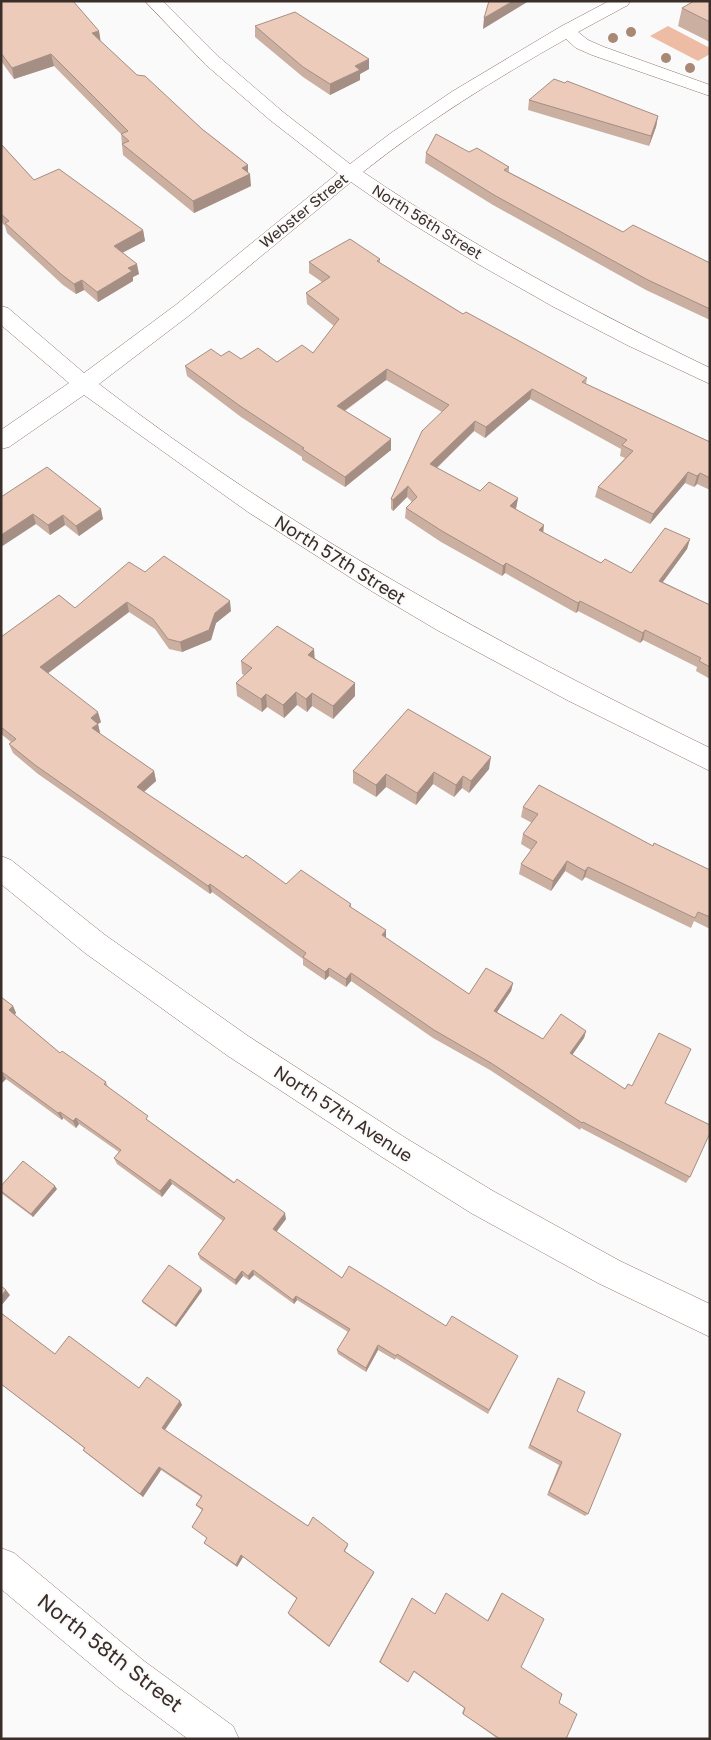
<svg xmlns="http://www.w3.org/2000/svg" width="711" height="1740" font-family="'Golos Text',sans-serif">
	<rect width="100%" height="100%" fill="#fafafa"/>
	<!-- green -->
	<polygon fill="#eebca4" points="668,26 710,48 710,54 698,61 650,36"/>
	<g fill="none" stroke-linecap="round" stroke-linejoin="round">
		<defs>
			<g id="minor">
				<path d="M145,1H163L219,57L283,112L350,164L391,133L453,91L560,27L609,1H630L628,5L578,32L588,40L604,47L710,85V96L592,55L576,48L566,39C495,79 426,122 363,172C474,247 590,310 710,368V384L627,345L552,306L478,264L406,220L351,182L191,314L99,384C287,529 496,644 710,748V771L567,700L437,630L373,592L248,512L84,395L9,447L1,449V430L69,383L1,325V306L8,308L84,373L177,304L338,173L270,120L206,65Z"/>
				<polygon points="1,856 11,860 105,935 248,1036 404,1137 493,1191 620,1261 710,1304 710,1337 598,1283 471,1213 382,1157 228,1056 85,953 1,884"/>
				<polygon points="1,1548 14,1553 144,1661 233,1726 239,1739 188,1739 118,1687 1,1589"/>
			</g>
		</defs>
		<!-- minor casing -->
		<use href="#minor" stroke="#927466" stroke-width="1"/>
		<!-- minor -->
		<use href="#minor" fill="#fff" fill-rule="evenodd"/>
	</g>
	<!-- trees -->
	<g fill="#a98875">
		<circle cx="631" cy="32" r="5"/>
		<circle cx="613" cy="38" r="5"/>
		<circle cx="666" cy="58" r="5"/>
		<circle cx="690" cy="68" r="5"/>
	</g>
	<!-- wall -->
	<g fill="#cbafa1">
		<polygon points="1,1 99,31 100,41 137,75 202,129 248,165 248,173 251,186 194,213 123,155 121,134 54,66 14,79 1,61"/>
		<polygon points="710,1 710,42 678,26 682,8"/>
		<polygon points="255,26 369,69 360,74 360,80 330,95 303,77 255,37"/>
		<polygon points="529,100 658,116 656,127 649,146 528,110"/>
		<polygon points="1,144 34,180 143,230 145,241 122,253 139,274 133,277 133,281 98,302 84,290 76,294 63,285 7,233 5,226 1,222"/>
		<polygon points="469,152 509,167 509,172 623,232 710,263 710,320 646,290 493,205 425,163 426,153"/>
		<polygon points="380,259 380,263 463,314 587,378 586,384 710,442 710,490 697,484 694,487 685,483 650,524 595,497 598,487 625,458 620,456 621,449 530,399 485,438 474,431 437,468 480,491 518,498 516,509 543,533 601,563 631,573 690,539 687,549 663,582 710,605 710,679 696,671 697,667 643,640 640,643 578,611 576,613 505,573 502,576 441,542 405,518 406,508 412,502 407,497 393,511 391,509 391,499 442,412 386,380 345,411 391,439 391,450 345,487 302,460 302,457 241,417 187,376 185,366 221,356 241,359 277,362 313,353 334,326 307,304 306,293 322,282 309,273 309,262"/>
		<polygon points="1,497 103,519 79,536 65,525 50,535"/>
		<polygon points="145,572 231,611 216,623 211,640 182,652 169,649 155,629 129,612 48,673 101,722 98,724 100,733 99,734 154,771 156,781 144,792 243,858 286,884 351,904 351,908 386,938 469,994 513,983 511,991 497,1012 543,1039 586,1031 584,1038 572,1055 625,1089 665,1103 690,1177 686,1183 581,1128 580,1130 490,1070 433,1038 351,981 346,987 329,976 325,980 303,965 303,959 212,892 210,894 38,774 13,753 9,744 11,742 1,734 1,637 75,608"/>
		<polygon points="315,658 355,696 333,719 312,706 307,712 297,705 284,718 267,707 262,712 237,696 236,683 244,675 242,674 241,661"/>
		<polygon points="489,769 469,793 462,788 454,797 433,784 416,805 386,787 376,797 353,783 353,771"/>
		<polygon points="523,807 653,846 710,870 710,929 694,921 691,928 585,877 582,881 565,871 551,891 519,874 521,864 531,850 521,844 523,834 532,823 521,817"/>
		<polygon points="1,997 13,1006 16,1013 15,1015 60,1053 106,1082 108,1087 150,1122 286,1219 276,1232 342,1278 446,1326 518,1356 488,1414 396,1358 395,1360 378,1350 366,1372 338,1354 337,1350 348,1332 297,1300 294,1304 254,1275 249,1280 243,1276 236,1285 200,1259 198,1254 223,1221 172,1184 162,1197 117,1164 114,1158 119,1152 79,1124 76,1128 63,1118 62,1120 6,1079 1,1084"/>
		<polygon points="1,1186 57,1189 33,1217 1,1193"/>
		<polygon points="201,1288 202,1291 176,1327 143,1303 142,1301"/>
		<polygon points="1,1313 55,1354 139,1388 180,1401 182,1405 165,1430 308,1526 348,1546 345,1551 374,1573 329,1647 289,1615 297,1599 243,1557 237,1567 204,1543 207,1538 192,1527 202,1510 198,1507 196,1505 201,1497 161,1470 143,1497 86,1453 83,1450 84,1448 1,1384"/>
		<polygon points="558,1378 577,1411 588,1514 585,1516 547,1495 559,1465 528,1448 556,1382"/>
		<polygon points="446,1593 487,1621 501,1594 502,1593 521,1667 559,1703 566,1739 498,1739 462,1713 464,1708 414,1672 407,1682 379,1662 412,1598 435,1614"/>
	</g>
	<!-- shaded-wall -->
	<g fill="#a58e83">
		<polygon points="513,1 529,1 483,29 484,18"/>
		<polygon points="99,31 101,43 92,33"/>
		<polygon points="51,54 54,66 14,79 12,68"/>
		<polygon points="369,59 369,69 360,74 360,80 330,95 330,84 355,66"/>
		<polygon points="658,116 656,127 649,146 651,136"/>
		<polygon points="248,165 248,175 250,174 251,186 194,213 193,201 242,168"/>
		<polygon points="143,230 145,241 116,256 114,246"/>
		<polygon points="137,264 139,274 133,277 133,281 98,302 97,292 128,268"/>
		<polygon points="82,280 84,290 76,294 74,284"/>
		<polygon points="387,369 386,380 337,416 337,406"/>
		<polygon points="532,389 530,399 485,438 486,427"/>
		<polygon points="475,421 474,431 429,475 430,464"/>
		<polygon points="391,439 391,450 345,487 345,477"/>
		<polygon points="688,472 685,483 650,524 653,514"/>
		<polygon points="700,473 697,484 694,487 697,476"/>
		<polygon points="408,486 407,497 393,511 393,500"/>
		<polygon points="518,498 516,508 509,516 510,506"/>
		<polygon points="101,509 103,519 79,536 76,526"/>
		<polygon points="33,514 36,524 1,547 1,535"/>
		<polygon points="63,515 65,525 50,535 48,525"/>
		<polygon points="544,525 543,535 539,530"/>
		<polygon points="690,539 687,549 656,591 659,581"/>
		<polygon points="506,563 505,573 502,576 503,566"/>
		<polygon points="230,601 231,611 216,623 211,640 182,652 180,642"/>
		<polygon points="580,601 578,611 576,613 578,603"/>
		<polygon points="127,602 129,612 43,677 40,667"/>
		<polygon points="645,630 643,640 640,643 643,633"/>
		<polygon points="314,649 315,662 308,655"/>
		<polygon points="355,683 355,696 333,719 333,706"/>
		<polygon points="296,692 297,705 284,718 283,705"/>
		<polygon points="312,693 312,706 307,712 306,699"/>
		<polygon points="266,694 267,707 262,712 261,699"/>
		<polygon points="98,712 101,722 98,724 100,733 94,738 92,728 91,718"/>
		<polygon points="491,757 489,769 469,793 471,781"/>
		<polygon points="154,771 156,781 139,796 137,787"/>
		<polygon points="434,772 433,784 416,805 417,793"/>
		<polygon points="386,774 386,787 376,797 376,785"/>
		<polygon points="463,776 462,788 454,797 456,785"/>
		<polygon points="567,861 565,871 551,891 553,881"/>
		<polygon points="588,867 585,877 582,881 585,871"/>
		<polygon points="210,884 212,892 210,894 208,886"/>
		<polygon points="386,930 386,938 382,935"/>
		<polygon points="329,968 329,976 325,980 325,972"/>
		<polygon points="351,973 351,981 346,987 346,979"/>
		<polygon points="513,983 511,991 493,1018 494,1011"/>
		<polygon points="13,1006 16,1013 12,1017 9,1010"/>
		<polygon points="586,1031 584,1038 568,1061 570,1053"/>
		<polygon points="2,1072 6,1079 1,1084 1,1074"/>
		<polygon points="60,1112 63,1118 62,1120 58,1113"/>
		<polygon points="76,1118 79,1124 76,1128 73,1121"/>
		<polygon points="170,1179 172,1184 162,1197 160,1191"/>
		<polygon points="55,1186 57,1189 33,1217 31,1214"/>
		<polygon points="285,1213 286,1219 274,1235 273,1229"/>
		<polygon points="253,1270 254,1275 249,1280 248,1276"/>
		<polygon points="242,1271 243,1276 236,1285 235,1280"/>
		<polygon points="201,1288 202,1291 176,1327 175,1325"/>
		<polygon points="6,1290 10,1295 1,1306 1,1296"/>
		<polygon points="296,1296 297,1300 294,1304 293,1300"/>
		<polygon points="378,1345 378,1350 366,1372 366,1368"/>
		<polygon points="180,1401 182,1405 164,1431 162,1428"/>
		<polygon points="159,1467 161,1470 143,1497 140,1494"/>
		<polygon points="241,1555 243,1557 237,1567 236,1565"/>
		<polygon points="374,1572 374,1573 329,1647 329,1646"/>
	</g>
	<!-- building -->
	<g fill="#eccbbb" stroke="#a58e83">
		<polygon points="1,1 73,1 99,31 92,33 137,75 145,76 202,129 248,165 242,168 250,174 193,201 122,144 129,141 121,134 128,131 51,54 12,68 1,53"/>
		<polygon points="489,1 513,1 484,18"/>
		<polygon points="694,1 710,1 710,22 682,8"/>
		<polygon points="295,12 369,59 355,66 360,70 330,84 303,67 255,26"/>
		<polygon points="554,79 565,83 567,81 658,116 651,136 529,100"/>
		<polygon points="436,134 469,152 477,148 509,167 504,170 623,232 633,225 710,263 710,309 648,280 494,195 426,153"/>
		<polygon points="1,144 34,180 59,169 143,230 114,246 137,264 128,268 132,271 97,292 82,280 74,284 61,274 5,223 9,221 1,214"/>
		<polygon points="350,239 380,259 377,261 463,314 466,312 587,378 582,382 710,442 710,478 700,473 697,476 688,472 653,514 598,487 633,451 622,445 627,440 532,389 486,427 475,421 430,464 480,491 489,482 518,498 510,506 544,525 539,530 601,563 605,559 631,573 665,528 690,539 659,581 710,605 710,667 699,661 701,658 645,630 643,633 580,601 578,603 506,563 503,566 442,531 406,508 417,497 408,486 393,500 391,499 422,431 449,405 387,369 337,406 391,439 345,477 302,449 304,448 240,406 185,366 211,349 221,356 229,351 241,359 258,348 277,362 302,345 313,353 339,319 306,293 330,277 309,262"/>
		<polygon points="47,467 101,509 76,526 63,515 48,525 33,514 1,535 1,497"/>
		<polygon points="164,556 230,601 215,613 209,630 180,642 168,639 153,619 127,602 40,667 98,712 91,718 98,724 92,728 154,771 137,787 243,858 246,855 286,884 301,870 351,904 349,906 386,930 382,935 469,994 486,968 513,983 494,1011 543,1039 561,1014 586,1031 570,1053 625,1089 628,1084 632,1086 659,1033 691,1049 665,1103 710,1125 710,1133 690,1177 583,1122 582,1123 491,1063 434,1030 351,973 346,979 329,968 325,972 303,957 306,953 210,884 208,886 35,765 9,744 16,739 1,727 1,637 59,595 75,608 129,562 145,572"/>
		<polygon points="277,626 314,649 308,655 355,683 333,706 312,693 306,699 296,692 283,705 266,694 261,699 236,683 252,668 241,661"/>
		<polygon points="408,709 491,757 471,781 463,776 456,785 434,772 417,793 386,774 376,785 353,771"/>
		<polygon points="539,785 653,846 654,843 710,870 710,917 698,912 695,918 588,867 585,871 567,861 553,881 521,864 537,842 523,834 538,814 523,807"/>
		<polygon points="1,997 13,1006 9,1010 60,1053 62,1051 106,1082 104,1084 148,1116 146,1119 234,1183 237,1179 285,1213 273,1229 342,1278 349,1266 446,1326 452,1316 518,1356 489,1410 397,1354 396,1356 378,1345 366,1368 337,1350 350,1329 296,1296 293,1300 253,1270 248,1276 242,1271 235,1280 198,1254 225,1218 170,1179 160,1191 114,1158 121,1150 76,1118 73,1121 60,1112 58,1113 2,1072 1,1074"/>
		<polygon points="23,1161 55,1186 31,1214 1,1191 1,1186"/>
		<polygon points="169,1265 201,1288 175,1325 142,1301"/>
		<polygon points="1,1286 6,1290 1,1296"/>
		<polygon points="1,1313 55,1354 69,1336 139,1388 147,1377 180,1401 162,1428 308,1526 313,1517 348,1544 344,1551 374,1572 329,1646 288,1613 297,1598 241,1555 236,1565 204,1543 207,1538 192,1527 203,1509 196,1505 202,1496 159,1467 140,1494 83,1450 85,1448 1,1384"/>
		<polygon points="558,1378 585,1392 577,1411 621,1434 588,1514 549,1492 562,1462 530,1445"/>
		<polygon points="446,1593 488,1621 502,1593 544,1619 521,1667 562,1694 559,1703 577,1714 566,1739 500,1739 463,1714 465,1708 414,1671 408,1682 380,1662 412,1598 435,1614"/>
	</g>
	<g text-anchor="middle" stroke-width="4" stroke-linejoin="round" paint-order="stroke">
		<!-- far-street labels -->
		<g font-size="15" fill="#3b2e28" stroke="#fafafa">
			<text transform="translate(304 211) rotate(-39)" y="5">Webster Street</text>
			<text transform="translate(427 222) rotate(32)" y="5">North 56th Street</text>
		</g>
		<!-- street labels -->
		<g font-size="18" fill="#3b2e28" stroke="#fafafa">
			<text transform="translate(340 560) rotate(32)" y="6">North 57th Street</text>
			<text transform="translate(343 1114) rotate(33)" y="6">North 57th Avenue</text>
		</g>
		<!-- near-street labels -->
		<g font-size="21" fill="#3b2e28" stroke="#fafafa">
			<text transform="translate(110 1653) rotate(38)" y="7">North 58th Street</text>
		</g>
	</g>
	<!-- border -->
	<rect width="711" height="1740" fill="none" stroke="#3b2e28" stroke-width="5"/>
</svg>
